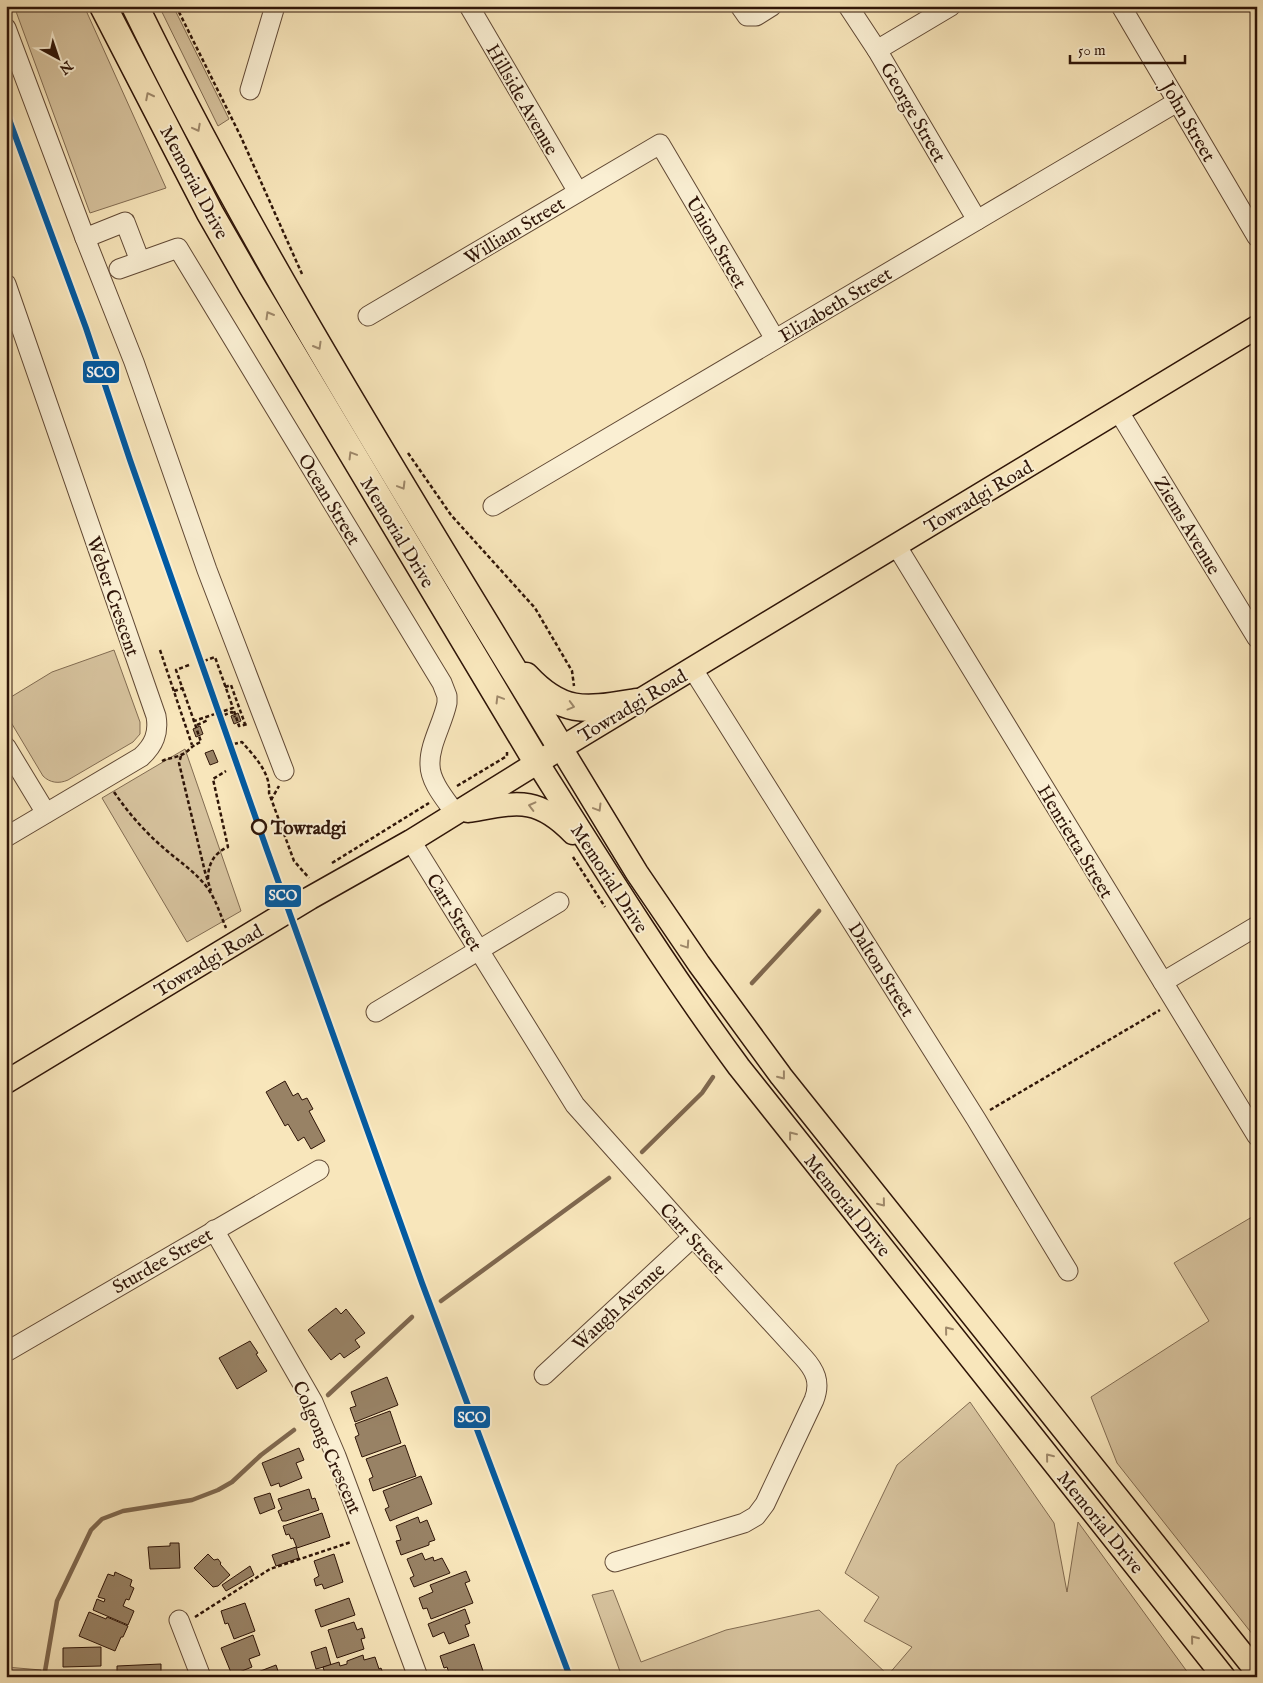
<svg xmlns="http://www.w3.org/2000/svg" width="1263" height="1683" font-family="'IM FELL English',serif">
	<rect width="100%" height="100%" fill="#f8e6bb"/>
	<filter id="stains"><feTurbulence type="fractalNoise" baseFrequency=".004" numOctaves="4"/><feColorMatrix values="0 0 0 0 .2 0 0 0 0 .09 0 0 0 0 .02 0 0 0 .5 -.17"/></filter>
	<radialGradient id="worn" r=".72"><stop offset=".6" stop-color="#630" stop-opacity="0"/><stop offset="1" stop-color="#630" stop-opacity=".3"/></radialGradient>
	<!-- green -->
	<g fill="#d6c29d" stroke="#826c52">
		<polygon points="14,6 84,6 166,188 90,213"/>
		<polygon points="159,6 173,6 229,119 218,126"/>
		<path d="M114,650L140,722V734L133,742L68,780C59,784 50,783 43,776L6,714V700L52,672Z"/>
		<polygon points="185,749 241,911 187,942 102,798"/>
		<polygon points="1257,1214 1257,1640 1117,1463 1091,1397 1209,1321 1174,1263"/>
		<polygon points="970,1402 1054,1523 1067,1592 1078,1522 1191,1677 622,1677 592,1595 613,1590 641,1662 726,1630 819,1610 888,1675 912,1647 864,1621 879,1597 845,1573 897,1465"/>
		<polygon points="6,1667 41,1670 40,1677 6,1677"/>
	</g>
	<g fill="none" stroke-linecap="round" stroke-linejoin="round">
		<!-- stream -->
		<g stroke="#7f684f" stroke-width="4.5">
			<polyline points="752,983 819,911"/>
			<polyline points="642,1152 702,1093 713,1077"/>
			<polyline points="441,1301 609,1178"/>
			<polyline points="328,1395 412,1317"/>
			<polyline points="44,1677 57,1601 91,1530 102,1519 123,1511 192,1500 218,1490 232,1482 261,1455 294,1430"/>
		</g>
	</g>
	<!-- building -->
	<g fill="#988265" stroke="#2f1508">
		<polygon points="238,713 241,721 234,724 231,716"/>
		<polygon points="200,726 203,734 196,737 193,729"/>
		<polygon points="213,750 218,762 210,765 205,753"/>
		<polygon points="285,1081 293,1096 298,1093 302,1100 307,1098 313,1109 309,1111 325,1141 311,1149 304,1137 298,1141 288,1124 285,1126 266,1092"/>
		<polygon points="336,1308 341,1314 346,1309 365,1333 355,1340 360,1347 344,1358 340,1353 331,1360 308,1330"/>
		<polygon points="250,1341 258,1353 256,1354 267,1371 237,1389 219,1358"/>
		<polygon points="387,1377 398,1405 355,1422 350,1408 356,1406 351,1392"/>
		<polygon points="390,1411 401,1443 362,1457 355,1437 359,1435 355,1424"/>
		<polygon points="405,1445 416,1476 373,1491 369,1479 373,1477 366,1459"/>
		<polygon points="299,1448 304,1460 296,1463 302,1478 280,1487 279,1483 271,1486 262,1463"/>
		<polygon points="421,1476 432,1504 390,1521 385,1509 389,1507 383,1491"/>
		<polygon points="309,1489 312,1499 315,1498 319,1510 286,1521 282,1521 278,1511 282,1509 278,1499"/>
		<polygon points="270,1493 275,1508 260,1514 254,1498"/>
		<polygon points="322,1513 330,1537 297,1548 293,1538 291,1539 289,1534 286,1535 283,1526"/>
		<polygon points="418,1517 420,1523 427,1520 435,1540 429,1542 429,1545 401,1555 396,1541 401,1540 396,1526"/>
		<polygon points="170,1543 179,1543 180,1568 150,1569 148,1547 170,1546"/>
		<polygon points="296,1547 299,1558 276,1566 272,1555"/>
		<polygon points="422,1553 425,1560 433,1557 434,1561 442,1558 450,1573 414,1587 410,1578 414,1576 407,1559"/>
		<polygon points="208,1554 214,1560 218,1559 221,1563 220,1564 230,1575 218,1586 213,1587 194,1568"/>
		<polygon points="334,1554 343,1582 324,1589 322,1584 316,1586 314,1579 319,1576 314,1561"/>
		<polygon points="250,1566 254,1575 226,1591 222,1585"/>
		<polygon points="466,1571 470,1581 465,1583 473,1603 431,1619 427,1608 423,1609 419,1598 433,1592 430,1585"/>
		<polygon points="115,1572 132,1580 130,1586 134,1588 129,1600 126,1599 123,1606 134,1611 128,1625 93,1610 97,1599 104,1602 105,1599 98,1597 108,1574 114,1576"/>
		<polygon points="349,1598 355,1615 321,1627 315,1610"/>
		<polygon points="245,1603 255,1631 234,1639 228,1623 225,1624 221,1611"/>
		<polygon points="465,1609 470,1623 465,1625 469,1636 449,1644 444,1632 433,1637 428,1624"/>
		<polygon points="89,1612 106,1619 107,1617 128,1626 123,1637 121,1637 115,1651 79,1636"/>
		<polygon points="354,1622 357,1630 362,1628 365,1638 361,1639 364,1649 337,1658 328,1630"/>
		<polygon points="253,1635 260,1655 249,1659 252,1667 232,1675 221,1648"/>
		<polygon points="474,1644 484,1674 476,1677 458,1677 456,1671 449,1673 447,1667 444,1668 440,1656"/>
		<polygon points="101,1647 101,1666 63,1667 63,1648"/>
		<polygon points="326,1647 331,1665 316,1669 311,1652"/>
		<polygon points="363,1655 364,1660 375,1657 379,1669 381,1668 384,1676 326,1677 323,1667 339,1662 340,1666 347,1664 347,1661"/>
		<polygon points="161,1664 161,1674 167,1674 167,1677 117,1677 117,1666"/>
		<polygon points="276,1665 280,1677 245,1677"/>
	</g>
	<g fill="none" stroke-linecap="round" stroke-linejoin="round">
		<defs>
			<g id="minor">
				<polyline points="469,6 578,192"/>
				<polyline points="740,6 747,16 756,16 772,6"/>
				<polyline points="848,6 877,50 977,220"/>
				<polyline points="1121,6 1257,237"/>
				<polyline points="6,28 85,238 125,222 140,261"/>
				<polyline points="877,50 951,6"/>
				<polyline points="250,90 275,6"/>
				<polyline points="85,238 134,362 207,570 284,771"/>
				<path d="M119,269L178,248L442,683L447,696V703C443,723 429,745 430,765C430,782 446,800 455,813"/>
				<path d="M6,284L156,716C159,733 154,745 141,757L6,837"/>
				<polyline points="368,316 660,144 775,339"/>
				<polyline points="1119,412 1257,638"/>
				<polyline points="493,506 1177,102"/>
				<polyline points="896,545 1257,1136"/>
				<polyline points="692,668 976,1119 1068,1271"/>
				<polyline points="6,747 46,813"/>
				<path d="M411,841L575,1105L693,1237L803,1357C815,1370 821,1382 814,1400L765,1504L756,1516L744,1523L615,1562"/>
				<polyline points="1163,982 1257,926"/>
				<polyline points="376,1012 559,902"/>
				<polyline points="214,1230 313,1402 336,1456 418,1677"/>
				<polyline points="6,1352 319,1170"/>
				<polyline points="544,1375 693,1237"/>
				<polyline points="179,1620 201,1677"/>
			</g>
			<g id="major">
				<polyline points="561,748 637,873 699,964 781,1076 1257,1672"/>
				<path d="M537,762C602,865 666,968 739,1067L1224,1677"/>
				<path d="M468,811C516,803 536,795 573,833"/>
				<polyline points="6,1082 310,898 411,841 561,748 1257,327"/>
			</g>
			<g id="highway">
				<polyline points="103,6 210,213 252,286 537,762"/>
				<path d="M135,6C260,263 414,504 561,748"/>
				<path d="M526,676C563,716 587,710 636,702"/>
			</g>
		</defs>
		<!-- minor casing -->
		<use href="#minor" stroke="#614935" stroke-width="21"/>
		<!-- major casing -->
		<use href="#major" stroke="#2f1508" stroke-width="25"/>
		<!-- highway casing -->
		<use href="#highway" stroke="#2f1508" stroke-width="29"/>
		<!-- path -->
		<g stroke="#2f1508" stroke-width="2.5" stroke-dasharray="4 2.5" stroke-linecap="butt">
			<polyline points="176,6 241,137 302,274"/>
			<polyline points="408,453 451,515 535,608 572,671 574,686"/>
			<polyline points="160,650 192,745"/>
			<polyline points="204,661 215,657 233,708"/>
			<polyline points="189,665 176,670 194,721"/>
			<polyline points="225,687 231,685 245,724"/>
			<polyline points="174,691 183,688"/>
			<polyline points="224,715 232,712 235,717"/>
			<polyline points="197,725 208,720"/>
			<path d="M234,744L242,742C254,756 271,773 269,793L294,861L309,878"/>
			<polyline points="181,756 179,763 205,872 211,891"/>
			<path d="M162,761C168,758 175,758 181,755C189,752 190,746 201,742L194,721L233,708L239,726L248,724"/>
			<polyline points="457,786 507,756 507,752"/>
			<path d="M114,792C129,814 146,833 166,850C180,862 195,872 206,886C216,899 220,914 226,928"/>
			<polyline points="271,800 279,786"/>
			<polyline points="573,857 605,907"/>
			<polyline points="332,863 429,803"/>
			<path d="M208,879C208,864 214,853 228,847L213,779L226,771"/>
			<polyline points="990,1110 1160,1010"/>
			<polyline points="195,1617 270,1569 351,1542"/>
		</g>
		<!-- minor -->
		<use href="#minor" stroke="#faefd3" stroke-width="19"/>
		<!-- major -->
		<use href="#major" stroke="#f8e6bb" stroke-width="22"/>
		<!-- highway -->
		<use href="#highway" stroke="#f8e6bb" stroke-width="26"/>
		<defs>
			<polyline id="rail-1" points="6,111 86,328 130,460 267,850 422,1283 570,1677"/>
		</defs>
		<!-- rail-1 casing -->
		<use href="#rail-1" stroke="#faefd3" stroke-width="10"/>
		<!-- rail-1 -->
		<use href="#rail-1" stroke="#005aa3" stroke-width="6"/>
	</g>
	<!-- one-way arrows -->
	<defs><path id="oneway-chevron" d="M-2-3.5L2.5 0L-2 3.5" fill="none" stroke-width="1.6" stroke-linecap="round" stroke-linejoin="round" transform="scale(1.25)"/></defs>
	<g stroke="#9e886a">
		<use href="#oneway-chevron" transform="translate(149 96) rotate(-117)"/>
		<use href="#oneway-chevron" transform="translate(197 128) rotate(62)"/>
		<use href="#oneway-chevron" transform="translate(269 315) rotate(-120)"/>
		<use href="#oneway-chevron" transform="translate(318 346) rotate(60)"/>
		<use href="#oneway-chevron" transform="translate(352 455) rotate(-121)"/>
		<use href="#oneway-chevron" transform="translate(402 486) rotate(59)"/>
		<use href="#oneway-chevron" transform="translate(499 699) rotate(-121)"/>
		<use href="#oneway-chevron" transform="translate(571 706) rotate(15)"/>
		<use href="#oneway-chevron" transform="translate(532 806) rotate(-166)"/>
		<use href="#oneway-chevron" transform="translate(598 808) rotate(59)"/>
		<use href="#oneway-chevron" transform="translate(686 945) rotate(56)"/>
		<use href="#oneway-chevron" transform="translate(782 1076) rotate(52)"/>
		<use href="#oneway-chevron" transform="translate(792 1135) rotate(-128)"/>
		<use href="#oneway-chevron" transform="translate(882 1203) rotate(51)"/>
		<use href="#oneway-chevron" transform="translate(948 1330) rotate(-129)"/>
		<use href="#oneway-chevron" transform="translate(1049 1457) rotate(-129)"/>
		<use href="#oneway-chevron" transform="translate(1194 1639) rotate(-129)"/>
	</g>
	<!-- markers -->
	<circle fill="#faefd3" stroke="#2f1508" stroke-width="2.5" cx="259" cy="827" r="7"/>
	<g text-anchor="middle" stroke-width="4" stroke-linejoin="round" paint-order="stroke">
		<!-- street labels -->
		<g font-size="19" fill="#2f1508" stroke="#faefd3">
			<text transform="translate(523 99) rotate(60)" y="7">Hillside Avenue</text>
			<text transform="translate(914 112) rotate(60)" y="7">George Street</text>
			<text transform="translate(1189 121) rotate(60)" y="7">John Street</text>
			<text transform="translate(195 182) rotate(62)" y="7">Memorial Drive</text>
			<text transform="translate(514 230) rotate(-31)" y="7">William Street</text>
			<text transform="translate(717 242) rotate(60)" y="7">Union Street</text>
			<text transform="translate(835 304) rotate(-31)" y="7">Elizabeth Street</text>
			<text transform="translate(978 496) rotate(-31)" y="7">Towradgi Road</text>
			<text transform="translate(330 499) rotate(59)" y="7">Ocean Street</text>
			<text transform="translate(1188 525) rotate(59)" y="7">Ziems Avenue</text>
			<text transform="translate(398 532) rotate(59)" y="7">Memorial Drive</text>
			<text transform="translate(114 596) rotate(71)" y="7">Weber Crescent</text>
			<text transform="translate(632 705) rotate(-31)" y="7">Towradgi Road</text>
			<text transform="translate(1076 841) rotate(59)" y="7">Henrietta Street</text>
			<text transform="translate(610 878) rotate(57)" y="7">Memorial Drive</text>
			<text transform="translate(455 912) rotate(58)" y="7">Carr Street</text>
			<text transform="translate(208 960) rotate(-31)" y="7">Towradgi Road</text>
			<text transform="translate(882 969) rotate(58)" y="7">Dalton Street</text>
			<text transform="translate(848 1205) rotate(51)" y="7">Memorial Drive</text>
			<text transform="translate(693 1238) rotate(48)" y="7">Carr Street</text>
			<text transform="translate(162 1260) rotate(-30)" y="7">Sturdee Street</text>
			<text transform="translate(618 1306) rotate(-43)" y="7">Waugh Avenue</text>
			<text transform="translate(328 1447) rotate(66)" y="7">Colgong Crescent</text>
			<text transform="translate(1101 1522) rotate(51)" y="7">Memorial Drive</text>
		</g>
		<!-- stop labels -->
		<g font-size="19" font-weight="bold" fill="#2f1508" stroke="#faefd3" text-anchor="start">
			<text x="271" y="834">Towradgi</text>
		</g>
	</g>
	<g stroke="#faefd3" stroke-width="2">
		<rect x="82" y="360" width="38" height="24" rx="5" fill="#005aa3"/>
		<rect x="264" y="884" width="38" height="24" rx="5" fill="#005aa3"/>
		<rect x="453" y="1405" width="38" height="24" rx="5" fill="#005aa3"/>
	</g>
	<g font-size="14" text-anchor="middle" font-weight="bold" fill="#fff">
		<text x="101" y="377">SCO</text>
		<text x="283" y="900">SCO</text>
		<text x="472" y="1422">SCO</text>
	</g>
	<!-- margin -->
	<rect width="1263" height="1683" fill="none" stroke="#f8e6bb" stroke-width="25"/>
	<rect x="8" y="8" width="1248" height="1668" fill="none" stroke="#2f1508" stroke-width="2.5"/>
	<rect x="12" y="12" width="1238" height="1658" fill="none" stroke="#2f1508"/>
	<!-- north arrow -->
	<g transform="translate(58 58) rotate(140)" stroke="#faefd3" stroke-width="4" paint-order="stroke">
	<path d="M0-4L9 19L0 12L-9 19Z" fill="#2f1508"/>
	<text y="-8" font-size="14" font-weight="bold" text-anchor="middle" fill="#2f1508">N</text>
	</g>
	<!-- scale -->
	<path d="M1070 55v8h115v-8" fill="none" stroke="#2f1508" stroke-width="2.5"/>
	<text x="1078" y="55" font-size="15" fill="#2f1508" stroke="#faefd3" stroke-width="4" paint-order="stroke">50 m</text>
	<rect width="100%" height="100%" filter="url(#stains)"/>
	<rect width="100%" height="100%" fill="url(#worn)"/>
</svg>
